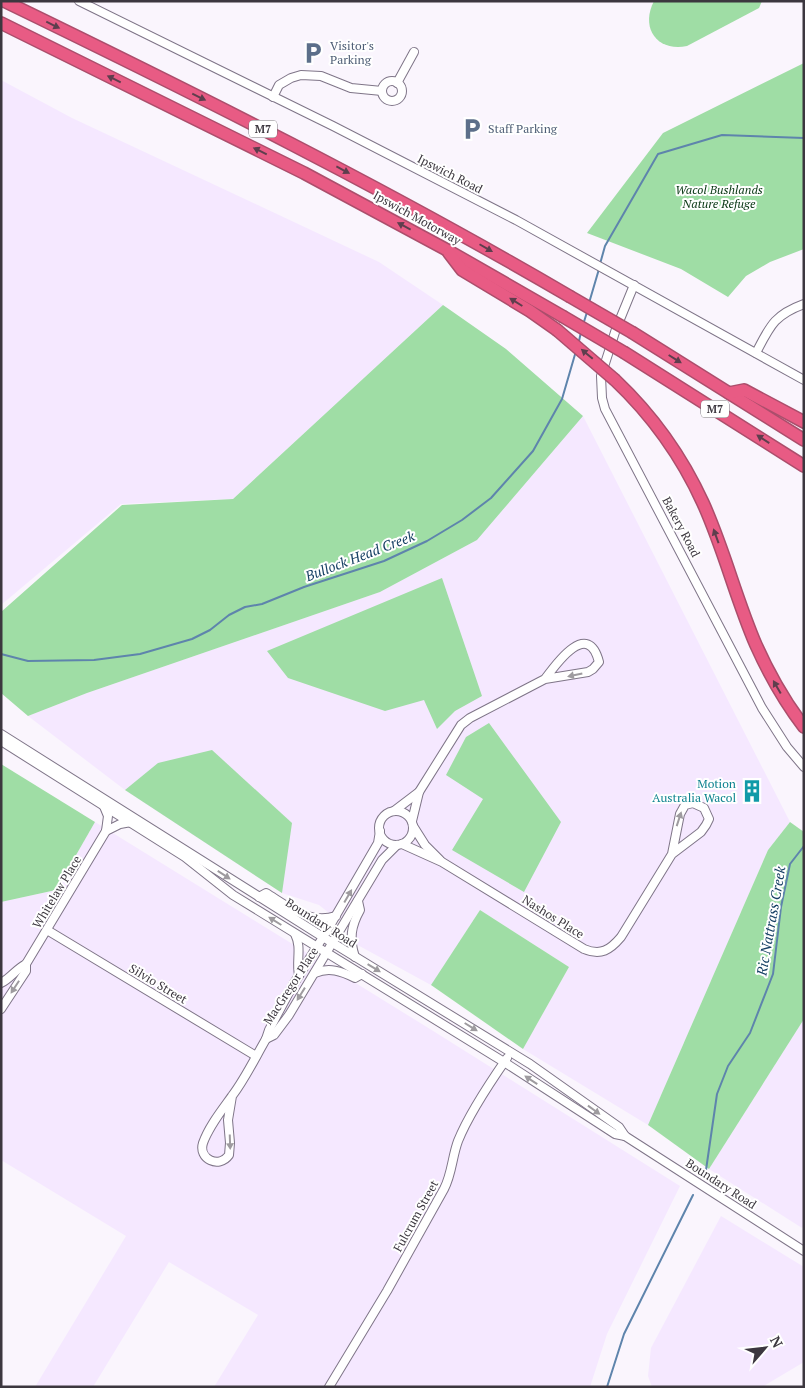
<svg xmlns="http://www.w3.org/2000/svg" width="805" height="1388" font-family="'PT Serif',serif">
	<rect width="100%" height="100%" fill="#faf5fd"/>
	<!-- built -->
	<g fill="#f5e8ff">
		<polygon points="1,80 72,118 379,262 443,305 233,499 121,504 1,605"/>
		<polygon points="583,416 790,822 768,850 648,1125 523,1049 569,967 480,910 431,985 354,943 354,933 319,905 282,893 125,790 28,716 87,693 380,592 477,540"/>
		<polygon points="95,822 430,1029 680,1186 607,1334 590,1387 214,1387 258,1315 169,1262 93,1387 35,1387 126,1236 1,1160 1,902 56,890"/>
		<polygon points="804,1019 804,1225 802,1228 709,1169"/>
		<polygon points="721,1216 804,1267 804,1362 762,1387 652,1387 648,1376 651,1348"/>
	</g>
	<!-- green -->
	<g fill="#9fdda5">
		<path d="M654,1H762L759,8L687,46C657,52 640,28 654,1Z"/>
		<polygon points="804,63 804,249 770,262 746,276 728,297 681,269 587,233 663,133"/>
		<polygon points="443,305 506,349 583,416 477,540 380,592 87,693 28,716 1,693 1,612 122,505 233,499"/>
		<polygon points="442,578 482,696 455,711 437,729 424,700 385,711 288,678 267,651"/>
		<polygon points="489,723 561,822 524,892 452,850 483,799 446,775 466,737"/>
		<polygon points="212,750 292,823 282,893 125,790 158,763"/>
		<polygon points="1,764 95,822 56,890 1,902"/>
		<polygon points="790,822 804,832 804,1019 709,1169 648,1125 768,850"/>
		<polygon points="480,910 569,967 523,1049 431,985"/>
	</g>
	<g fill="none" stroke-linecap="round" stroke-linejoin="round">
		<!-- stream -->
		<g stroke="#5e84ac" stroke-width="2">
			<polyline points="600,264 605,246 658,154 722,135 804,138"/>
			<polyline points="589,303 599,269"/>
			<polyline points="583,325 587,312"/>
			<polyline points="579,341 581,332"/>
			<polyline points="1,654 28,661 94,660 140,654 192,639 210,630 229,615 245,607 262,604 304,587 384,561 427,541 462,520 491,498 533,451 562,399 576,351"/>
			<polyline points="706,1170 717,1094 728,1066 750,1033 773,974 781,907 790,864 804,846"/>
			<polyline points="607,1387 624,1334 693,1195"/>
		</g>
		<defs>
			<g id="minor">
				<polyline points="79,1 333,126 516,220 804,380"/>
				<circle cx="392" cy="91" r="10"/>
				<polyline points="397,83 414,52"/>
				<polyline points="273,97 279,85 291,78 301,75 321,76 351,88 382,91"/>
				<polyline points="634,285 616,329 601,376 602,398 605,409 762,708 787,747 804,767"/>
				<path d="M756,353C770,326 774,315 804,304"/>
				<polyline points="1,734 323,937 530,1064 619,1127 625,1136 804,1251"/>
				<polyline points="1,741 185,857 233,895 504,1062 615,1134 625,1136"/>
				<polyline points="394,811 419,792"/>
				<circle cx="396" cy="828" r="17"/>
				<path d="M412,821L419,792L461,725L470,718L545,679L588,672L593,669L599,662C588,619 556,664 545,679"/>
				<polyline points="413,826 425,845 440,860"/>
				<polyline points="106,831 120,824 131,822"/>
				<path d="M402,844L442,862L584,949C601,956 610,950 621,937L672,854L701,832L706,825L709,819L704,808L693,803L685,805L680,814L672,854"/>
				<path d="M259,897L266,893C287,906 309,925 336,916"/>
				<polyline points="47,930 256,1056"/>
				<path d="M295,934C302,948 296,960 299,975"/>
				<path d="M355,957C349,939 351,926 360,910L358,901"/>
				<path d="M315,973C329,967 341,971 355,978L362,974"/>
				<path d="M1,983C11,978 16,969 26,964L106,831L108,816L103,804"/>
				<polyline points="1,1009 26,971 26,964"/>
				<polyline points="266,1039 274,1035 289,1015 382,860 397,845"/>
				<path d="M232,1096L228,1120L230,1143L229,1155C219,1169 198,1159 203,1143C209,1126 222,1110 232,1096C245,1079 255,1058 266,1039L269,1030L293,985L328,929L378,843L380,831"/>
				<path d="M329,1387L387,1291L444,1189C452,1174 452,1157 458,1141C468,1116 491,1081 507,1058"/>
			</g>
			<g id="highway">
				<path d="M4,1C196,94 386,189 569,296"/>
				<polyline points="1,23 304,173 447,250 562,316"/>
				<polyline points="449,253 462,270 530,311 557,330"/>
				<polyline points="633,333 804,440"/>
				<polyline points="625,353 804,466"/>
				<path d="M615,380C652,415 682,457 703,503C724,549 736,599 756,645C769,674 785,702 804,727"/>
				<polyline points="729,393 744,390 804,422"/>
			</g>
		</defs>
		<!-- minor casing -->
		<use href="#minor" stroke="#7f7588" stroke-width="10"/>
		<!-- highway casing -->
		<use href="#highway" stroke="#ac4e6c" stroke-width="14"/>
		<!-- minor -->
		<use href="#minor" stroke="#fff" stroke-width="8"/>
		<!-- highway -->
		<use href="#highway" stroke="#e85b84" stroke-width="11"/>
		<defs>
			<g id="highway-bridge">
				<polyline points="569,296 633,333"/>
				<polyline points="562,316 625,353"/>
				<polyline points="557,330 615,380"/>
			</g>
		</defs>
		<!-- highway-bridge casing -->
		<use href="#highway-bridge" stroke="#ac4e6c" stroke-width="14" stroke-linecap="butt"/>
		<!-- highway-bridge -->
		<use href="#highway-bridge" stroke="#e85b84" stroke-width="11"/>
	</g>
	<!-- one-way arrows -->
	<defs><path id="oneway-solid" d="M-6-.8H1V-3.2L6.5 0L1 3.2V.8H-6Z" transform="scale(1.25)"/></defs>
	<g fill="#5e3e4d">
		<use href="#oneway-solid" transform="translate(53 25) rotate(26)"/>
		<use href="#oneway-solid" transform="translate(114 79) rotate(-154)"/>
		<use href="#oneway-solid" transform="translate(199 97) rotate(26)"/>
		<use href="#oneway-solid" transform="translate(260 151) rotate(-154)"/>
		<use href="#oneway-solid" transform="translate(343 170) rotate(28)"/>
		<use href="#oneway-solid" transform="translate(404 226) rotate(-152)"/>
		<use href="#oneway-solid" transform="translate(486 248) rotate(30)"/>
		<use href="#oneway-solid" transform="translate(516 302) rotate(-148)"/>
		<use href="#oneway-solid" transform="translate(587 354) rotate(-140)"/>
		<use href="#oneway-solid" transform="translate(675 359) rotate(32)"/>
		<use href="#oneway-solid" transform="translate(763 439) rotate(-147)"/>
		<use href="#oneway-solid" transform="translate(716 536) rotate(-110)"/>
		<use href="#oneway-solid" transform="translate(777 687) rotate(-120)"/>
	</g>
	<g fill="#9e9b9f">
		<use href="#oneway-solid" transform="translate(575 675) rotate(168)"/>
		<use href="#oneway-solid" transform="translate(679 819) rotate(-72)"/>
		<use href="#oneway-solid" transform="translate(224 875) rotate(33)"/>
		<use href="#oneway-solid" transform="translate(348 896) rotate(-60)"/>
		<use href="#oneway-solid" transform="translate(275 921) rotate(-148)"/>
		<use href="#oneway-solid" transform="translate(374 968) rotate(31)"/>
		<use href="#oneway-solid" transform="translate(15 987) rotate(123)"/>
		<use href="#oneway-solid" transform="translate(301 994) rotate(122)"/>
		<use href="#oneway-solid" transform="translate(471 1027) rotate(32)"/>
		<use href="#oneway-solid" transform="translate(531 1080) rotate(-147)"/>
		<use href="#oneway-solid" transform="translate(594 1110) rotate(36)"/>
		<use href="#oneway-solid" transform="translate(230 1142) rotate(88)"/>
	</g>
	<!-- icons -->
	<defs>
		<symbol id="parking-bare" viewBox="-9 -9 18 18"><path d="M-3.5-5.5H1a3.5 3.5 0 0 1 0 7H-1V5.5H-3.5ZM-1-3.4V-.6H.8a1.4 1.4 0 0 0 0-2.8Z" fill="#5c6f8a" stroke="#fff" stroke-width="2.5" paint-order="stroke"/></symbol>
		<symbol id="building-bare" viewBox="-9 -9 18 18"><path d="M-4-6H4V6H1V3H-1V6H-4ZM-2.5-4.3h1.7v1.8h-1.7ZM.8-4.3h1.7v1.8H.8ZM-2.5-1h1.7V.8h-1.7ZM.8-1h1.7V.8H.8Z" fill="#0f9aa8" stroke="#fff" stroke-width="2.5" paint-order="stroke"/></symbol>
	</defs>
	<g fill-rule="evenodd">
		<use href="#parking-bare" x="297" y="37" width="32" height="32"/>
		<use href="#parking-bare" x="456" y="113" width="32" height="32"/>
		<use href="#building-bare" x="736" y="775" width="32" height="32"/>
	</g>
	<g text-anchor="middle" stroke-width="4" stroke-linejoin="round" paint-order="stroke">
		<!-- shield labels -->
		<g fill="#fff" stroke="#767379" stroke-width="1">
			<rect x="249" y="120.5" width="28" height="17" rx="4"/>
			<rect x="701" y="400.5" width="28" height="17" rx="4"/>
		</g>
		<g font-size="11" font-weight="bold" fill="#3c373f">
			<text x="263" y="133">M7</text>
			<text x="715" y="413">M7</text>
		</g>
		<!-- service labels -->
		<g font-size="12" fill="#4e5e75" stroke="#fff" text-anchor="start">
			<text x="330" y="50">Visitor's<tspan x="330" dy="14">Parking</tspan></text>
			<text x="488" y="133">Staff Parking</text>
		</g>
		<!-- street labels -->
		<g font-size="12" fill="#3c373f" stroke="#fff">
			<text transform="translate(450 174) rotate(27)" y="4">Ipswich Road</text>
			<text transform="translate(417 218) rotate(29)" y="4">Ipswich Motorway</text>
			<text transform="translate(681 527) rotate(62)" y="4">Bakery Road</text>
			<text transform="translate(57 892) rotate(-59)" y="4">Whitelaw Place</text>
			<text transform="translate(553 917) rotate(32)" y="4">Nashos Place</text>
			<text transform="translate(321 923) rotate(32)" y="4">Boundary Road</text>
			<text transform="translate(158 984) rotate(31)" y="4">Silvio Street</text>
			<text transform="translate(291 986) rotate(-57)" y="4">MacGregor Place</text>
			<text transform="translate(721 1184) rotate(33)" y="4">Boundary Road</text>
			<text transform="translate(416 1216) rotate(-61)" y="4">Fulcrum Street</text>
		</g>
		<!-- park labels -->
		<g font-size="12" font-style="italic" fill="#063511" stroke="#fff">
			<text x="719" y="194">Wacol Bushlands<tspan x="719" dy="14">Nature Refuge</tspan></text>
		</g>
		<!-- culture labels -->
		<g font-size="12" fill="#0d838f" stroke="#fff" text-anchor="end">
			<text x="736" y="788">Motion<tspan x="736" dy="14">Australia Wacol</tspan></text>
		</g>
		<!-- water labels -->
		<g font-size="14" font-style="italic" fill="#153f63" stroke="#fff">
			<text transform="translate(360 556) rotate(-21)" y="5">Bullock Head Creek</text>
			<text transform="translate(771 921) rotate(-80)" y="5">Ric Nattrass Creek</text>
		</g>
	</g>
	<!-- border -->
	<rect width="805" height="1388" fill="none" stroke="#3c373f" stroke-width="5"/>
	<!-- north arrow -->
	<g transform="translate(765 1348) rotate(62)" stroke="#ffffff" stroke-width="4" paint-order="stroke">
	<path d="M0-4L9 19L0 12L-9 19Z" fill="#3c373f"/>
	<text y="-8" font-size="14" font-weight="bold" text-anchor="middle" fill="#3c373f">N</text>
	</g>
</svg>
